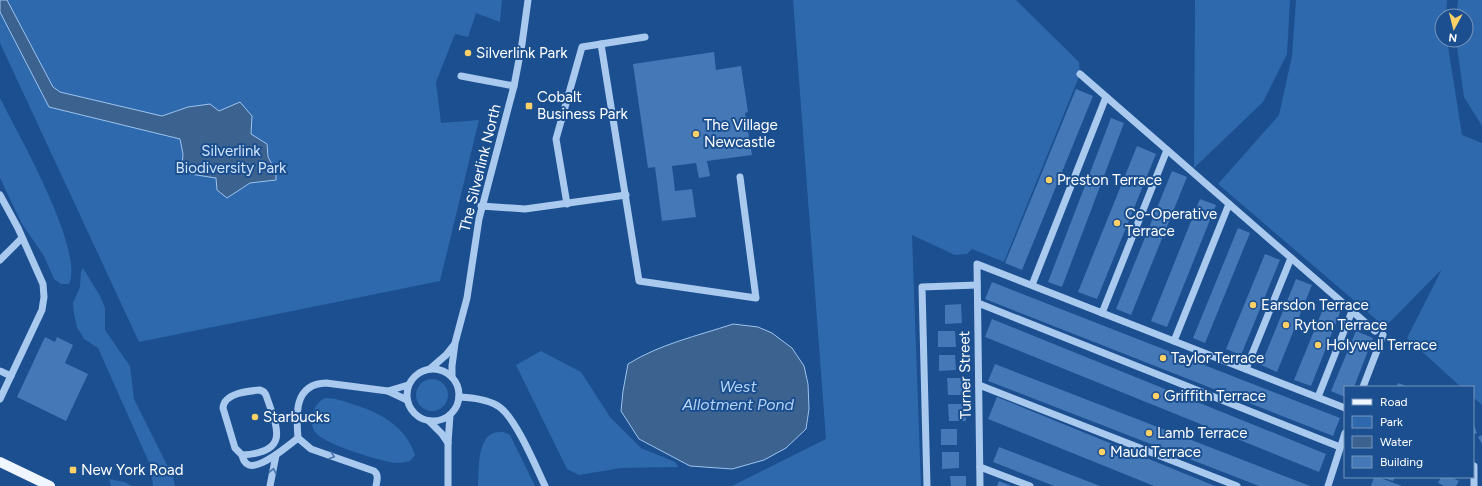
<svg xmlns="http://www.w3.org/2000/svg" width="1482" height="486" font-family="Figtree,sans-serif">
	<rect width="100%" height="100%" fill="#1b4f8f"/>
	<!-- green -->
	<g fill="#2e69ad">
		<polygon points="0,0 502,0 500,22 476,13 468,37 455,34 436,82 441,123 479,120 440,281 139,342 0,43"/>
		<polygon points="793,0 1016,0 1079,62 1080,74 1004,262 972,249 967,254 955,255 912,235 921,486 732,486 826,439"/>
		<polygon points="1195,0 1290,0 1287,54 1263,102 1194,168"/>
		<polygon points="1296,0 1447,0 1446,16 1442,16 1442,40 1447,40 1462,135 1482,143 1482,405 1473,397 1473,387 1461,387 1407,338 1442,269 1385,327 1218,184 1279,115 1292,56"/>
		<polygon points="1458,0 1482,0 1482,126 1464,97 1456,40 1466,40 1466,16 1456,16"/>
		<path d="M0,98C17,132 85,250 69,284H61L54,279L44,256L22,224L0,178Z"/>
		<polygon points="83,268 100,296 105,308 105,330 130,366 134,399 173,477 175,486 153,486 151,467 98,348 84,339 77,327 74,314 73,303 80,287 81,272"/>
		<polygon points="541,351 581,372 610,417 641,448 675,462 678,467 621,468 579,475 567,469 516,365"/>
		<circle cx="432" cy="395" r="16"/>
		<path d="M325,398C335,398 343,401 352,404C379,412 406,426 415,455L410,461C406,462 401,463 397,463C382,462 327,445 317,434C311,429 311,421 313,414C315,406 318,402 325,398Z"/>
		<path d="M503,432L510,435L535,486H478C479,471 477,440 493,433C496,432 500,432 503,432Z"/>
		<polygon points="109,479 124,482 132,486 111,486"/>
	</g>
	<!-- water -->
	<g fill="#3c6290" stroke="#9cc4f0">
		<polygon points="0,0 7,0 53,87 60,92 162,116 188,107 210,104 219,111 240,102 252,116 251,134 267,144 268,157 276,172 276,180 250,183 227,198 217,190 216,178 190,174 182,166 183,154 180,139 49,107 0,12"/>
		<path d="M733,324L758,327L772,333L792,348L804,366L808,384L809,409L806,429L786,448L764,460L732,469L690,466L639,439L621,411L623,391L628,364C660,344 697,336 733,324Z"/>
	</g>
	<!-- building -->
	<g fill="#4478b7">
		<polygon points="714,52 716,70 741,66 748,112 745,113 752,155 707,161 710,176 699,178 696,163 672,166 675,191 692,189 696,217 662,221 655,167 648,168 633,64"/>
		<polygon points="1076,89 1093,96 1022,270 1005,263"/>
		<polygon points="1111,118 1124,123 1062,287 1048,282"/>
		<polygon points="1137,146 1156,154 1097,299 1078,292"/>
		<polygon points="1172,171 1187,177 1131,315 1116,309"/>
		<polygon points="1200,199 1216,205 1167,327 1151,321"/>
		<polygon points="1238,228 1250,233 1205,343 1193,338"/>
		<polygon points="1265,254 1280,260 1241,355 1226,349"/>
		<polygon points="1296,279 1312,285 1277,372 1261,365"/>
		<polygon points="992,282 1340,418 1333,436 985,299"/>
		<polygon points="961,304 962,323 945,324 945,305"/>
		<polygon points="1325,304 1341,310 1311,386 1294,380"/>
		<polygon points="992,319 1326,454 1319,472 985,337"/>
		<polygon points="938,331 955,331 956,347 938,347"/>
		<polygon points="1356,331 1373,338 1354,387 1345,387 1345,397 1331,391"/>
		<polygon points="45,337 55,342 57,337 73,345 65,363 88,374 66,421 17,397"/>
		<polygon points="939,355 955,355 956,370 939,371"/>
		<polygon points="995,364 1310,486 1259,486 988,381"/>
		<polygon points="947,378 964,378 965,395 948,395"/>
		<polygon points="1398,383 1409,387 1396,387"/>
		<polygon points="997,397 1215,486 1154,486 988,419"/>
		<polygon points="948,404 966,404 966,421 949,421"/>
		<polygon points="1473,423 1477,433 1473,435"/>
		<rect x="941" y="429" width="16" height="16"/>
		<polygon points="1482,435 1482,444 1478,437"/>
		<polygon points="999,447 1100,486 1054,486 993,462"/>
		<polygon points="942,452 959,452 959,468 942,469"/>
		<polygon points="950,476 966,476 966,486 951,486"/>
		<polygon points="1374,477 1378,477 1402,486 1371,486"/>
		<polygon points="1381,477 1395,477 1393,481"/>
		<polygon points="1441,477 1451,477 1459,481 1456,486 1444,486 1438,483"/>
		<polygon points="999,481 1011,486 997,486"/>
	</g>
	<g fill="none" stroke-linecap="round" stroke-linejoin="round">
		<!-- minor -->
		<g stroke="#a9c9ee" stroke-width="7">
			<polyline points="601,44 639,281 756,298 740,177"/>
			<polyline points="1080,74 1375,331"/>
			<polyline points="461,76 514,86"/>
			<polyline points="0,195 18,228 43,284 44,297 42,310 0,399"/>
			<polyline points="567,204 556,139 582,47 645,37"/>
			<polyline points="481,206 525,209 626,195"/>
			<polyline points="0,260 22,238"/>
			<polyline points="1032,285 1106,97"/>
			<polyline points="978,303 1340,447"/>
			<polyline points="1102,313 1167,150"/>
			<polyline points="1174,341 1229,204"/>
			<polyline points="431,368 446,355 454,345"/>
			<circle cx="433" cy="395" r="26"/>
			<polyline points="1246,369 1291,258"/>
			<polyline points="0,371 11,376"/>
			<polyline points="452,377 452,366 455,343 467,298 479,219 514,86 522,44 528,0"/>
			<polyline points="979,385 1237,486"/>
			<polyline points="1363,387 1383,335"/>
			<path d="M260,390L264,392L266,395C277,428 291,452 242,455L235,448L223,408C224,393 248,391 260,390Z"/>
			<polyline points="388,391 408,385"/>
			<path d="M459,397C472,398 487,399 498,406C515,416 536,467 545,486"/>
			<polyline points="1318,397 1352,311"/>
			<polyline points="429,421 442,434 448,443"/>
			<path d="M242,455C243,459 244,463 249,465C261,469 289,445 298,438"/>
			<polyline points="1474,466 1474,486"/>
			<polyline points="980,467 1030,486"/>
			<polyline points="270,486 276,455"/>
			<path d="M376,486C377,480 379,475 374,471L311,449L298,438C296,414 294,384 326,383L388,391L407,400"/>
			<polyline points="448,486 448,443 450,415"/>
			<polyline points="927,486 922,287 977,285"/>
			<polyline points="980,486 977,264 1345,408"/>
			<polyline points="1328,486 1345,433"/>
		</g>
		<!-- major -->
		<polyline stroke="#f0f6ff" stroke-width="10" points="0,462 50,486"/>
	</g>
	<!-- one-way arrows -->
	<defs><path id="oneway-chevron" d="M-2-3.5L2.5 0L-2 3.5" fill="none" stroke-width="1.6" stroke-linecap="round" stroke-linejoin="round"/></defs>
	<g stroke="#4674ac">
		<use href="#oneway-chevron" transform="translate(332 456) rotate(19)"/>
		<use href="#oneway-chevron" transform="translate(273 471) rotate(-79)"/>
	</g>
	<!-- markers -->
	<g fill="#ffd166" stroke="#1b4f8f" stroke-width="1.5">
		<circle cx="468" cy="53" r="4"/>
		<rect x="525" y="102" width="8" height="8" rx="2"/>
		<circle cx="696" cy="134" r="4"/>
		<circle cx="1049" cy="180" r="4"/>
		<circle cx="1117" cy="223" r="4"/>
		<circle cx="1253" cy="305" r="4"/>
		<circle cx="1286" cy="325" r="4"/>
		<circle cx="1318" cy="345" r="4"/>
		<circle cx="1163" cy="358" r="4"/>
		<circle cx="1156" cy="396" r="4"/>
		<circle cx="255" cy="417" r="4"/>
		<circle cx="1149" cy="433" r="4"/>
		<circle cx="1102" cy="452" r="4"/>
		<rect x="69" y="466" width="8" height="8" rx="2"/>
	</g>
	<g text-anchor="middle" stroke-width="4" stroke-linejoin="round" paint-order="stroke">
		<!-- poi labels -->
		<g font-size="15" fill="#fff" stroke="#1b4f8f" text-anchor="start">
			<text x="476" y="58">Silverlink Park</text>
			<text x="537" y="102">Cobalt<tspan x="537" dy="17">Business Park</tspan></text>
			<text x="704" y="130">The Village<tspan x="704" dy="17">Newcastle</tspan></text>
			<text x="1057" y="185">Preston Terrace</text>
			<text x="1125" y="219">Co-Operative<tspan x="1125" dy="17">Terrace</tspan></text>
			<text x="1261" y="310">Earsdon Terrace</text>
			<text x="1294" y="330">Ryton Terrace</text>
			<text x="1326" y="350">Holywell Terrace</text>
			<text x="1171" y="363">Taylor Terrace</text>
			<text x="1164" y="401">Griffith Terrace</text>
			<text x="263" y="422">Starbucks</text>
			<text x="1157" y="438">Lamb Terrace</text>
			<text x="1110" y="457">Maud Terrace</text>
			<text x="81" y="475">New York Road</text>
		</g>
		<!-- park labels -->
		<g font-size="15" fill="#cfe3fa" stroke="#1b4f8f">
			<text x="231" y="156">Silverlink<tspan x="231" dy="17">Biodiversity Park</tspan></text>
		</g>
		<!-- street labels -->
		<g font-size="15" fill="#fff" stroke="#1b4f8f">
			<text transform="translate(480 168) rotate(-76)" y="5">The Silverlink North</text>
			<text transform="translate(965 375) rotate(-91)" y="5">Turner Street</text>
		</g>
		<!-- water labels -->
		<g font-size="16" font-style="italic" fill="#b5d3f5" stroke="#1b4f8f">
			<text x="738" y="392">West<tspan x="738" dy="18">Allotment Pond</tspan></text>
		</g>
	</g>
	<!-- legend -->
	<rect x="1344" y="386" width="130" height="92" fill="#1b4f8f" stroke="#7695bc"/>
	<rect x="1352" y="399" width="20" height="6" fill="#f0f6ff" stroke="#7695bc"/>
	<text x="1380" y="406" font-size="12" fill="#ffffff">Road</text>
	<rect x="1352" y="416" width="20" height="12" fill="#2e69ad" stroke="#7695bc"/>
	<text x="1380" y="426" font-size="12" fill="#ffffff">Park</text>
	<rect x="1352" y="436" width="20" height="12" fill="#3c6290" stroke="#7695bc"/>
	<text x="1380" y="446" font-size="12" fill="#ffffff">Water</text>
	<rect x="1352" y="456" width="20" height="12" fill="#4478b7" stroke="#7695bc"/>
	<text x="1380" y="466" font-size="12" fill="#ffffff">Building</text>
	<!-- north arrow -->
	<g transform="translate(1454 28) rotate(187)"><circle r="19" fill="#1b4f8f" stroke="#7695bc"/>
	<path d="M0-3L7 15L0 10L-7 15Z" fill="#ffd166"/>
	<text y="-6" font-size="11" font-weight="bold" text-anchor="middle" fill="#ffffff">N</text>
	</g>
</svg>
